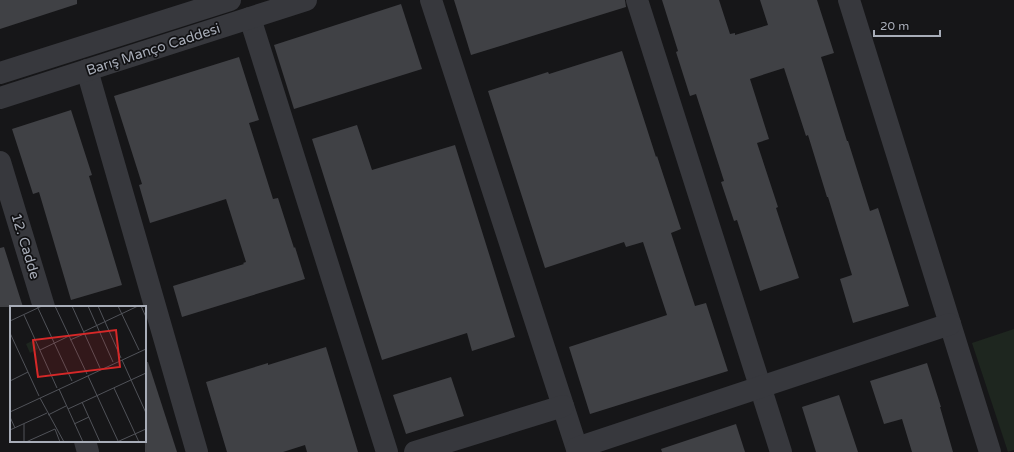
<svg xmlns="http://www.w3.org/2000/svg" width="1014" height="452" font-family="'Varela Round',sans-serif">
	<rect width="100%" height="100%" fill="#161618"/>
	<!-- green -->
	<polygon fill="#1e261f" points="1014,329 1014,450 1008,452 972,343"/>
	<!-- building -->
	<g fill="#404145">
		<polygon points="0,0 77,0 77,4 0,29"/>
		<polygon points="454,0 625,0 626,7 471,55"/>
		<polygon points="662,0 719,0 730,34 735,33 735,35 768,25 760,0 817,0 834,53 821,57 847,141 848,141 870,211 878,208 909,306 853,323 840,279 852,275 828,197 827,197 808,135 806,136 784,68 750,79 769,139 757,143 778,207 776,208 799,278 760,291 737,220 734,221 721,182 724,181 696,94 690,96 676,52 678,51"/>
		<polygon points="401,4 422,69 294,109 274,45"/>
		<polygon points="622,51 656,157 657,156 681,229 671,233 695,306 706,303 728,371 590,414 569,347 667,315 643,242 626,247 624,242 545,268 488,91 548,72 549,74"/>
		<polygon points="239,57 259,120 249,123 273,199 278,198 294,248 295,247 305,279 182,317 173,286 244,264 243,263 246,262 226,199 150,223 139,185 142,184 114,96"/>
		<polygon points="71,110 92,175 89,176 122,285 71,300 39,192 33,194 12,129"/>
		<polygon points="357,125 372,170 455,145 515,337 472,351 467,333 382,360 312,139"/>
		<polygon points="4,247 16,285 23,307 0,307 0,248"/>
		<polygon points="326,347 358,452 307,452 305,445 283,452 227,452 206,382 268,363 268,365"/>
		<polygon points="145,362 148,362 177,452 145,452"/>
		<polygon points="927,363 941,407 940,407 953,452 912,452 902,419 884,424 870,381"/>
		<polygon points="451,377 464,416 406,434 393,395"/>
		<polygon points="839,395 858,452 816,452 802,407"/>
		<polygon points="736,424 745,452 662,452 661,449"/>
	</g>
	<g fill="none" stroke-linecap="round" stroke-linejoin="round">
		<!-- minor -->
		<g stroke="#37383d" stroke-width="22">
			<polyline points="431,0 578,452"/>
			<polyline points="637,0 781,452"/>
			<polyline points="849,0 990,452"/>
			<polyline points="250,18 387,452"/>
			<polyline points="87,70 197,452"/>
			<polyline points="0,162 44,307"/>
			<polyline points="85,441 88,452"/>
			<polyline points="577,448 950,324"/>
			<polyline points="415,452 563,406"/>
		</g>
		<!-- tertiary -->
		<g stroke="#37383d" stroke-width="22">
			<polyline points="0,73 230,0"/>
			<polyline points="0,98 306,0"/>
		</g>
	</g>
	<g text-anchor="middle" stroke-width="3.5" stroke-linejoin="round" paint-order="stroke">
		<!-- street labels -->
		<g font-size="14" fill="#a8adb8" stroke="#111113">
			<text transform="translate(153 49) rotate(-18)" y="5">Barış Manço Caddesi</text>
			<text transform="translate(26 246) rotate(73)" y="5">12. Cadde</text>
		</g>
	</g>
	<!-- overview -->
	<g transform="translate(10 306)">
		<rect width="136" height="136" fill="#161618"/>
		<path d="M24,34L28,43L20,47L16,38Z" fill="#1e261f"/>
		<path fill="none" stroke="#505258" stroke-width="1" d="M27,0L62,75M45,0L77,68M62,0L90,62M78,0L103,56M88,0L111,52M108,0L129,44M131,0L136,11M14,9L47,82M0,15L32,0M73,26L128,0M0,27L29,90M60,34L74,28M30,44L59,30M112,54L136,107M78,70L108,135M0,75L18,66M104,82L129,136M49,83L73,136M30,92L54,136M72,96L90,136M58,103L136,67M0,106L136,43M38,109L56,100M0,111L5,122M14,118V136M64,118L79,111M45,123L50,136M0,124L37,107M16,136L45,123M107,136L136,123"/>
		<path fill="#d62828" fill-opacity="0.15" stroke="#d62828" stroke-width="2" d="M106,24L110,61L28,71L23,34Z"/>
		<rect width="136" height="136" fill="none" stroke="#a8adb8" stroke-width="2"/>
	</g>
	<!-- scale -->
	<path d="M874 30v6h66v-6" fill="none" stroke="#a8adb8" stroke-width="2"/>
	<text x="880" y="30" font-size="12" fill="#a8adb8" stroke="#111113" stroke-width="3" paint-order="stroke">20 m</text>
</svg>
